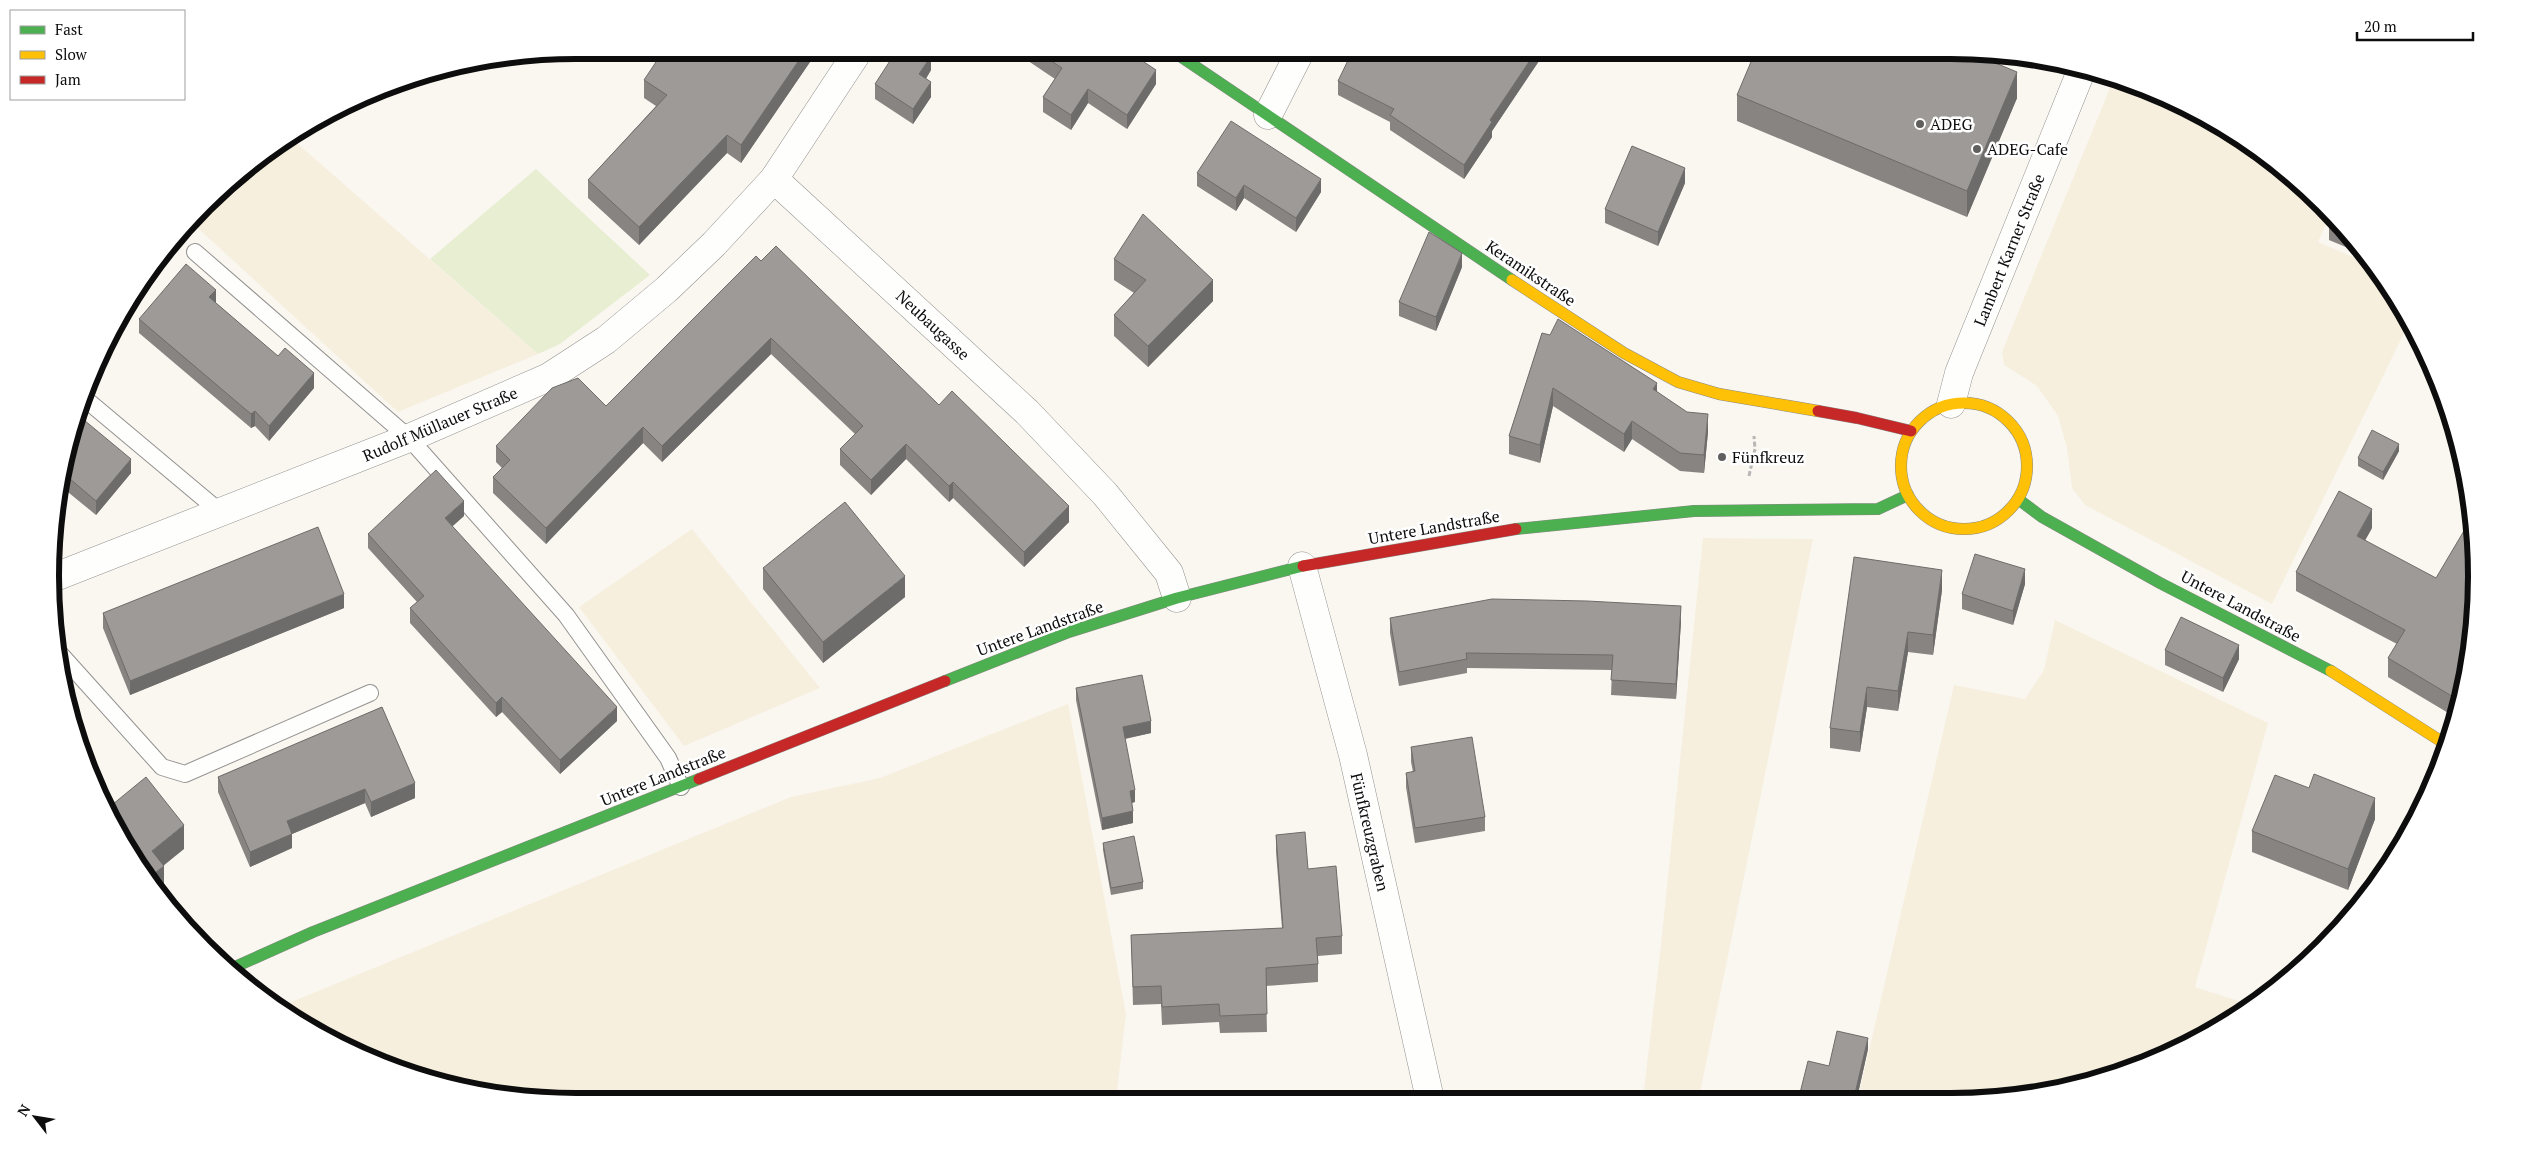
<svg xmlns="http://www.w3.org/2000/svg" width="2527" height="1152" font-family="'PT Serif',serif">
	<rect width="100%" height="100%" fill="#faf7f1"/>
	<!-- farmland -->
	<g fill="#f6efde">
		<polygon points="2114,78 2152,90 2243,138 2323,204 2331,213 2318,242 2374,266 2388,284 2409,323 2272,604 2085,505 2072,488 2067,448 2058,416 2037,386 2004,365 2002,352"/>
		<polygon points="290,137 538,354 398,412 189,220 229,180"/>
		<polygon points="692,529 820,688 684,746 579,607"/>
		<polygon points="1703,538 1813,539 1699,1098 1643,1099 1661,944"/>
		<polygon points="2055,620 2268,723 2195,987 2251,1005 2153,1062 2020,1097 1858,1098 1954,685 2025,699 2044,670"/>
		<polygon points="1068,704 1126,1014 1116,1100 576,1102 473,1092 375,1062 313,1031 279,1007 791,797 880,778"/>
	</g>
	<!-- green -->
	<polygon fill="#e8eed2" points="536,169 650,275 560,344 538,354 430,259"/>
	<g fill="none" stroke-linecap="round" stroke-linejoin="round">
		<defs>
			<g id="lane">
				<polyline points="195,252 409,438 566,615 668,758 681,787"/>
				<polyline points="83,397 220,512"/>
				<polyline points="55,648 162,767 185,774 370,693"/>
			</g>
			<g id="street">
				<polyline points="859,50 774,179 1027,412 1105,494 1169,573 1177,598"/>
				<polyline points="1268,115 1301,50"/>
				<polyline points="1951,404 1959,373 2082,69"/>
				<polyline points="1302,566 1353,755 1430,1099"/>
				<polyline points="50,579 409,438 549,377 606,340 667,289 714,244 774,179"/>
			</g>
			<g id="fast">
				<polyline points="1171,50 1512,280"/>
				<polyline points="2018,499 2042,517 2160,583 2331,671"/>
				<polyline points="1516,529 1694,511 1878,509 1908,495"/>
				<polyline points="945,681 1069,632 1177,598 1303,566"/>
				<polyline points="228,970 313,932 699,779"/>
			</g>
			<g id="slow">
				<polyline points="1512,280 1624,353 1678,382 1719,394 1818,411"/>
				<circle cx="1964" cy="466" r="63"/>
				<polyline points="2331,671 2447,745"/>
			</g>
			<g id="jam">
				<polyline points="1818,411 1857,418 1911,431"/>
				<polyline points="1303,566 1516,529"/>
				<polyline points="699,779 945,681"/>
			</g>
		</defs>
		<!-- lane casing -->
		<use href="#lane" stroke="#949290" stroke-width="18"/>
		<!-- street casing -->
		<use href="#street" stroke="#949290" stroke-width="29"/>
		<!-- fast casing -->
		<use href="#fast" stroke="#8a8986" stroke-width="12"/>
		<!-- slow casing -->
		<use href="#slow" stroke="#8a8986" stroke-width="12"/>
		<!-- jam casing -->
		<use href="#jam" stroke="#8a8986" stroke-width="12"/>
		<!-- path -->
		<polyline stroke="#b8b7b6" stroke-width="3" stroke-dasharray="5 2.5" stroke-linecap="butt" points="1749,476 1755,449 1754,436"/>
		<!-- lane -->
		<use href="#lane" stroke="#fefefd" stroke-width="16"/>
		<!-- street -->
		<use href="#street" stroke="#fefefd" stroke-width="28"/>
		<!-- fast -->
		<use href="#fast" stroke="#4caf50" stroke-width="11"/>
		<!-- slow -->
		<use href="#slow" stroke="#ffc107" stroke-width="11"/>
		<!-- jam -->
		<use href="#jam" stroke="#c62828" stroke-width="11"/>
	</g>
	<!-- wall -->
	<g fill="#878482">
		<polygon points="1012,50 1126,50 1156,84 1127,129 1088,103 1071,130 1043,112 1043,97 1055,79"/>
		<polygon points="1541,50 1541,58 1492,131 1492,137 1464,179 1390,130 1390,122 1338,95 1338,81"/>
		<polygon points="810,59 810,62 741,163 727,153 639,245 588,198 588,180 656,106 644,98 644,80 726,62"/>
		<polygon points="931,70 926,79 931,97 913,124 875,99 875,84"/>
		<polygon points="1737,95 2017,98 1967,217 1737,121"/>
		<polygon points="1197,173 1321,192 1296,232 1244,198 1236,211 1197,186"/>
		<polygon points="1685,183 1658,246 1605,223 1605,209"/>
		<polygon points="2333,216 2365,255 2329,240 2329,225"/>
		<polygon points="1114,259 1213,301 1148,367 1114,336 1114,315 1134,293 1114,280"/>
		<polygon points="761,261 939,405 1069,522 1024,567 953,498 949,502 906,459 871,495 840,465 840,449 855,434 771,354 662,462 643,443 546,544 493,493 493,477 502,468 496,462 496,446 606,406"/>
		<polygon points="1462,267 1436,331 1399,316 1399,302"/>
		<polygon points="216,303 314,388 269,441 255,426 251,428 139,333 139,319"/>
		<polygon points="1542,333 1657,392 1708,432 1704,473 1680,471 1632,439 1624,452 1553,406 1540,463 1509,454 1509,436"/>
		<polygon points="78,415 131,473 96,515 63,488 58,494 60,474"/>
		<polygon points="2399,451 2383,480 2358,466 2358,458"/>
		<polygon points="464,516 452,526 617,721 560,774 502,712 496,717 410,623 410,608 417,602 368,548 368,534"/>
		<polygon points="2372,528 2365,540 2467,678 2455,717 2388,677 2388,658 2397,644 2296,591 2296,572"/>
		<polygon points="763,568 905,597 823,663 763,589"/>
		<polygon points="2025,584 2013,625 1962,609 1962,594"/>
		<polygon points="1942,590 1933,655 1908,652 1898,711 1867,707 1860,752 1830,748 1830,728"/>
		<polygon points="344,608 130,695 103,628 103,613"/>
		<polygon points="1390,618 1681,621 1676,699 1611,695 1612,670 1467,668 1467,673 1399,686 1390,633"/>
		<polygon points="2165,650 2239,659 2223,692 2165,665"/>
		<polygon points="1076,688 1151,733 1125,739 1135,802 1132,803 1133,823 1102,830 1076,700"/>
		<polygon points="382,707 415,798 371,817 365,803 292,834 292,848 250,867 218,792 218,777"/>
		<polygon points="1411,747 1485,817 1485,831 1415,843 1406,787 1406,773 1413,772 1411,762"/>
		<polygon points="2375,819 2348,890 2252,852 2252,831"/>
		<polygon points="1276,835 1308,869 1342,936 1342,954 1318,956 1318,982 1266,986 1267,1032 1220,1033 1219,1022 1162,1025 1161,1004 1133,1005 1131,935 1282,928 1276,852"/>
		<polygon points="1103,843 1143,882 1143,889 1111,895 1103,850"/>
		<polygon points="1868,1049 1857,1098 1800,1098 1800,1093"/>
	</g>
	<!-- shaded-wall -->
	<g fill="#6e6c6a">
		<polygon points="806,50 815,50 810,59 810,62 741,163 741,145"/>
		<polygon points="1537,50 1541,50 1541,58 1492,131 1492,137 1464,179 1464,165 1490,120"/>
		<polygon points="931,56 931,70 919,89 919,74"/>
		<polygon points="1156,70 1156,84 1127,129 1127,115"/>
		<polygon points="2017,72 2017,98 1967,217 1967,191"/>
		<polygon points="931,82 931,97 913,124 913,109"/>
		<polygon points="1088,89 1088,103 1071,130 1071,115"/>
		<polygon points="727,135 727,153 639,245 639,227"/>
		<polygon points="1685,168 1685,183 1658,246 1658,232"/>
		<polygon points="1321,179 1321,192 1296,232 1296,218"/>
		<polygon points="1244,185 1244,198 1236,211 1236,198"/>
		<polygon points="1462,253 1462,267 1436,331 1436,317"/>
		<polygon points="1213,280 1213,301 1148,367 1148,346"/>
		<polygon points="216,290 216,304 209,297"/>
		<polygon points="771,338 771,354 662,462 662,446"/>
		<polygon points="314,373 314,388 269,441 269,426"/>
		<polygon points="1657,383 1657,401 1653,389"/>
		<polygon points="1553,388 1553,406 1540,463 1540,445"/>
		<polygon points="255,411 255,426 251,428 251,414"/>
		<polygon points="1708,414 1708,432 1704,473 1704,455"/>
		<polygon points="1632,421 1632,439 1624,452 1624,434"/>
		<polygon points="643,427 643,443 546,544 546,528"/>
		<polygon points="906,444 906,459 871,495 871,480"/>
		<polygon points="2399,444 2399,451 2383,480 2383,472"/>
		<polygon points="131,459 131,473 96,515 96,501"/>
		<polygon points="63,473 63,488 58,494 60,477"/>
		<polygon points="953,482 953,498 949,502 949,486"/>
		<polygon points="464,501 464,516 445,533 445,518"/>
		<polygon points="1069,506 1069,522 1024,567 1024,552"/>
		<polygon points="2372,509 2372,528 2357,555 2357,536"/>
		<polygon points="2025,569 2025,584 2013,625 2013,611"/>
		<polygon points="1942,570 1942,590 1933,655 1933,635"/>
		<polygon points="905,576 905,597 823,663 823,642"/>
		<polygon points="344,594 344,608 130,695 130,681"/>
		<polygon points="1681,606 1681,621 1676,699 1676,684"/>
		<polygon points="1908,632 1908,652 1898,711 1898,691"/>
		<polygon points="2239,645 2239,659 2223,692 2223,678"/>
		<polygon points="1867,687 1867,707 1860,752 1860,732"/>
		<polygon points="502,697 502,712 496,717 496,703"/>
		<polygon points="617,707 617,721 560,774 560,760"/>
		<polygon points="1151,721 1151,733 1123,739 1123,727"/>
		<polygon points="415,783 415,798 371,817 371,802"/>
		<polygon points="365,789 365,803 292,834 292,848 250,867 250,852 287,821"/>
		<polygon points="1135,790 1135,802 1130,803 1130,791"/>
		<polygon points="2375,798 2375,819 2348,890 2348,869"/>
		<polygon points="1133,811 1133,823 1102,830 1102,818"/>
		<polygon points="184,825 184,849 152,875 152,851"/>
		<polygon points="164,866 164,890 158,895 147,879"/>
		<polygon points="1868,1038 1868,1049 1857,1098 1854,1098"/>
	</g>
	<!-- building -->
	<g fill="#9d9a97" stroke="#6e6c6a">
		<polygon points="664,50 708,50 726,62 735,50 806,50 741,145 727,135 639,227 588,180 667,95 644,80"/>
		<polygon points="897,50 922,50 931,56 919,74 931,82 913,109 875,84"/>
		<polygon points="1034,50 1126,50 1156,70 1127,115 1088,89 1071,115 1043,97 1062,68"/>
		<polygon points="1353,50 1537,50 1490,120 1492,122 1464,165 1390,115 1394,109 1338,81"/>
		<polygon points="1756,50 1951,50 1969,52 2017,72 1967,191 1737,95"/>
		<polygon points="1231,121 1321,179 1296,218 1244,185 1236,198 1197,173"/>
		<polygon points="1632,146 1685,168 1658,232 1605,209"/>
		<polygon points="1143,214 1213,280 1148,346 1114,315 1146,280 1114,259"/>
		<polygon points="2333,216 2346,233 2329,225"/>
		<polygon points="1429,232 1462,253 1436,317 1399,302"/>
		<polygon points="776,246 939,405 952,391 1069,506 1024,552 953,482 949,486 906,444 871,480 840,449 863,426 771,338 662,446 643,427 546,528 493,477 510,460 496,446 552,388 578,378 606,406 756,256 761,261"/>
		<polygon points="186,264 216,290 209,297 244,327 278,356 285,348 314,373 269,426 255,411 251,414 139,319"/>
		<polygon points="1558,319 1657,383 1653,389 1687,412 1708,414 1704,455 1680,453 1632,421 1624,434 1553,388 1540,445 1509,436 1542,333 1550,335"/>
		<polygon points="78,415 131,459 96,501 63,473 60,477 60,474"/>
		<polygon points="2372,430 2399,444 2383,472 2358,458"/>
		<polygon points="436,470 464,501 445,518 617,707 560,760 502,697 496,703 410,608 424,596 368,534"/>
		<polygon points="2339,491 2372,509 2357,536 2436,578 2471,519 2477,576 2467,678 2460,701 2388,658 2405,630 2296,572"/>
		<polygon points="845,502 905,576 823,642 763,568"/>
		<polygon points="318,527 344,594 130,681 103,613"/>
		<polygon points="1975,554 2025,569 2013,611 1962,594"/>
		<polygon points="1854,557 1942,570 1933,635 1908,632 1898,691 1867,687 1860,732 1830,728"/>
		<polygon points="1492,599 1587,601 1681,606 1676,684 1611,680 1613,655 1466,653 1467,659 1399,672 1390,618"/>
		<polygon points="2181,617 2239,645 2223,678 2165,650"/>
		<polygon points="1142,675 1151,721 1123,727 1135,790 1130,791 1133,811 1102,818 1076,688"/>
		<polygon points="382,707 415,783 371,802 365,789 287,821 292,834 250,852 218,777"/>
		<polygon points="1472,737 1485,817 1415,828 1406,773 1415,771 1411,747"/>
		<polygon points="2314,774 2375,798 2348,869 2252,831 2275,775 2309,788"/>
		<polygon points="146,777 184,825 152,851 164,866 147,879 120,839 107,809"/>
		<polygon points="1305,832 1308,869 1336,866 1342,936 1316,938 1318,964 1266,968 1267,1014 1220,1016 1219,1004 1162,1007 1161,986 1133,987 1131,935 1283,928 1276,835"/>
		<polygon points="1134,836 1143,882 1111,888 1103,843"/>
		<polygon points="1837,1031 1868,1038 1854,1098 1822,1098 1800,1093 1808,1061 1829,1066"/>
	</g>
	<!-- markers -->
	<g fill="#605f5d" stroke="#fff" stroke-width="2">
		<circle cx="1920" cy="124" r="5"/>
		<circle cx="1977" cy="149" r="5"/>
		<circle cx="1722" cy="457" r="5"/>
	</g>
	<g text-anchor="middle" stroke-width="5" stroke-linejoin="round" paint-order="stroke">
		<!-- poi labels -->
		<g font-size="16" fill="#0d0d0d" stroke="#fff" text-anchor="start">
			<text x="1930" y="130">ADEG</text>
			<text x="1987" y="155">ADEG-Cafe</text>
			<text x="1732" y="463">Fünfkreuz</text>
		</g>
		<!-- street labels -->
		<g font-size="16" fill="#0d0d0d" stroke="#fff">
			<text transform="translate(2009 250) rotate(-68)" y="6">Lambert Karner Straße</text>
			<text transform="translate(1531 273) rotate(34)" y="6">Keramikstraße</text>
			<text transform="translate(933 325) rotate(43)" y="6">Neubaugasse</text>
			<text transform="translate(440 424) rotate(-23)" y="6">Rudolf Müllauer Straße</text>
			<text transform="translate(1434 527) rotate(-10)" y="6">Untere Landstraße</text>
			<text transform="translate(2241 606) rotate(28)" y="6">Untere Landstraße</text>
			<text transform="translate(1040 628) rotate(-20)" y="6">Untere Landstraße</text>
			<text transform="translate(663 776) rotate(-22)" y="6">Untere Landstraße</text>
			<text transform="translate(1370 832) rotate(77)" y="6">Fünfkreuzgraben</text>
		</g>
	</g>
	<!-- crop -->
	<path d="M0 0H2527V1152H0ZM576 59H1951A517 517 0 0 1 2468 576V576A517 517 0 0 1 1951 1093H576A517 517 0 0 1 59 576V576A517 517 0 0 1 576 59Z" fill="#fff" fill-rule="evenodd"/>
	<path fill="none" stroke="#0d0d0d" stroke-width="6" d="M576 59H1951A517 517 0 0 1 2468 576V576A517 517 0 0 1 1951 1093H576A517 517 0 0 1 59 576V576A517 517 0 0 1 576 59Z"/>
	<!-- legend -->
	<rect x="10" y="10" width="175" height="90" fill="#ffffff" stroke="#9e9e9e"/>
	<rect x="20" y="26" width="25" height="8" fill="#4caf50" stroke="#9e9e9e"/>
	<text x="55" y="35" font-size="15" fill="#0d0d0d">Fast</text>
	<rect x="20" y="51" width="25" height="8" fill="#ffc107" stroke="#9e9e9e"/>
	<text x="55" y="60" font-size="15" fill="#0d0d0d">Slow</text>
	<rect x="20" y="76" width="25" height="8" fill="#c62828" stroke="#9e9e9e"/>
	<text x="55" y="85" font-size="15" fill="#0d0d0d">Jam</text>
	<!-- north arrow -->
	<g transform="translate(35 1117) rotate(301)" stroke="#ffffff" stroke-width="4" paint-order="stroke">
	<path d="M0-4L9 19L0 12L-9 19Z" fill="#0d0d0d"/>
	<text y="-8" font-size="14" font-weight="bold" text-anchor="middle" fill="#0d0d0d">N</text>
	</g>
	<!-- scale -->
	<path d="M2357 32v8h116v-8" fill="none" stroke="#0d0d0d" stroke-width="2.5"/>
	<text x="2364" y="32" font-size="15" fill="#0d0d0d" stroke="#ffffff" stroke-width="4" paint-order="stroke">20 m</text>
</svg>
